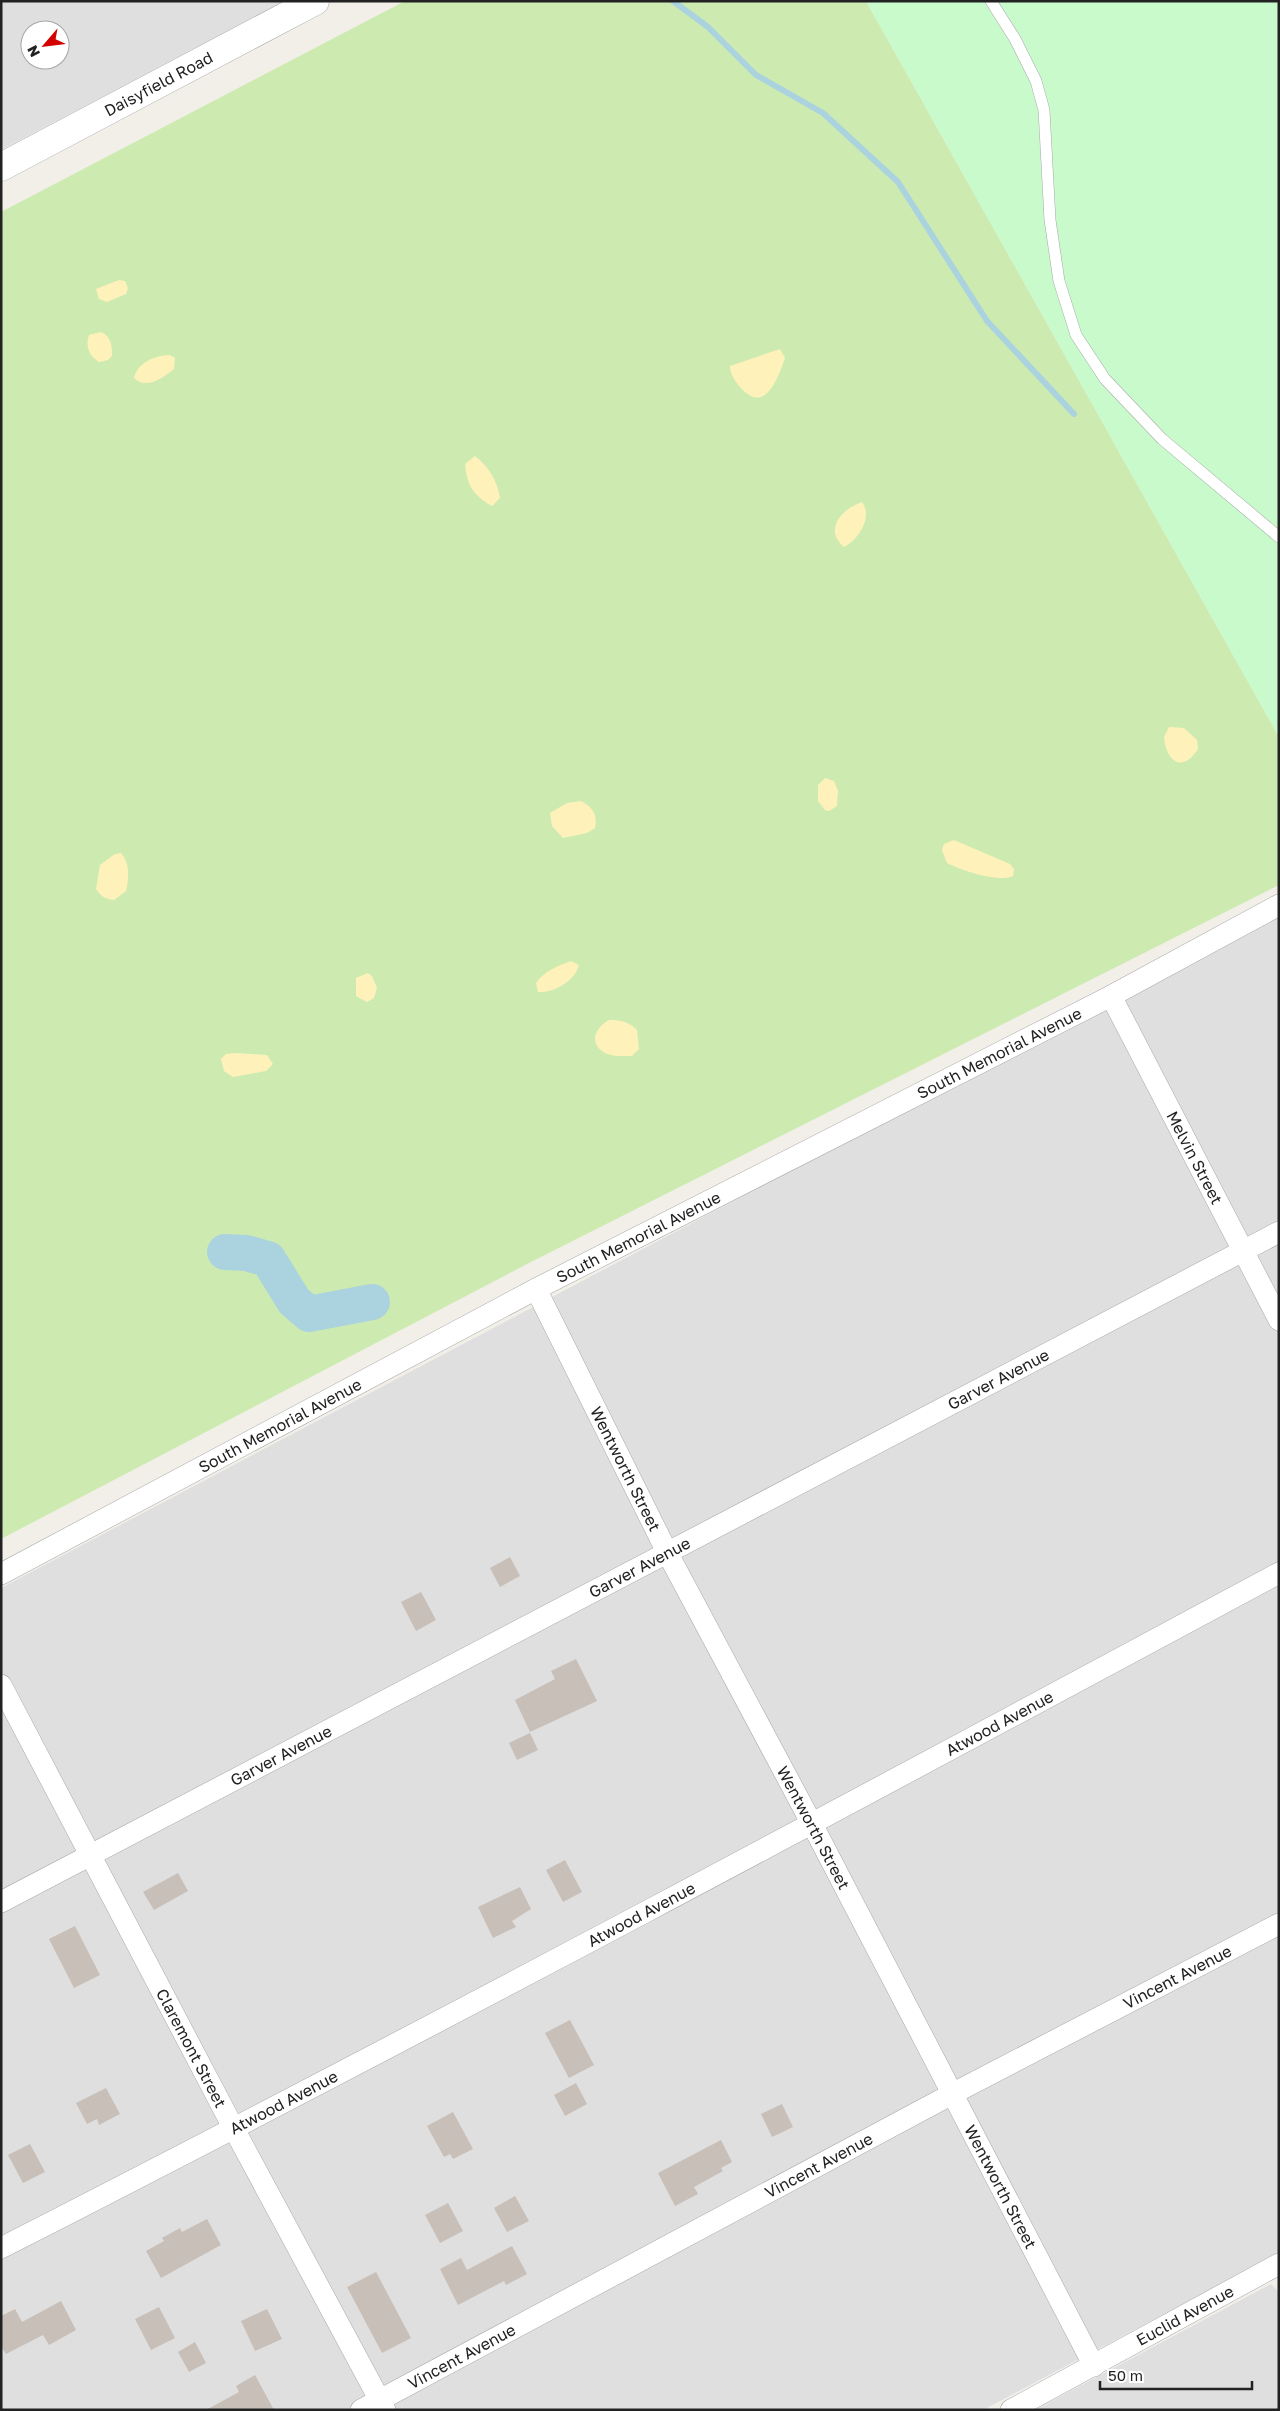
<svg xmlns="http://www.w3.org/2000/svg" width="1280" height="2411" font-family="'Golos Text',sans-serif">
	<rect width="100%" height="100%" fill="#f2efe9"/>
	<!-- residential -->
	<g fill="#e0dfdf" fill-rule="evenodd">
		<path d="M1,1H285L1,150ZM30,30H60V60H30Z"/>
		<polygon points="1279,913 1279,2253 983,2410 1,2410 1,1588"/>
		<polygon points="1271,2284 1279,2292 1279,2410 1035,2410"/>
	</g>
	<!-- grass -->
	<polygon fill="#cdebb0" points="405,1 866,1 1279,737 1279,885 527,1264 1,1539 1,212"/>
	<!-- sand -->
	<g fill="#fff1ba">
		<polygon points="119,280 125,281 128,288 126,294 107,302 99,299 96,289"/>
		<path d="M101,332C111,336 112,346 112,356L108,360L99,362C89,356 85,346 89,335Z"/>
		<path d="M780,349L785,358C778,378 765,416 740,387C735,381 730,374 730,366Z"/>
		<path d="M170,355L175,358L174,369C163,378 146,390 134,378C138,362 154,356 170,355Z"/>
		<path d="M475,456C489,467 497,480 500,498L492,506C473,495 467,486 465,464Z"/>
		<path d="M862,502C873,517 859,539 844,547C823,529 842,509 862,502Z"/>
		<path d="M1169,727L1184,728L1197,740L1198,749C1182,774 1166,761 1164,737Z"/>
		<polygon points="825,778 834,781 838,791 837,806 829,811 825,810 818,801 818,785"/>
		<path d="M581,801C593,807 598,816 595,828L587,833L563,838L552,826L550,813L567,803Z"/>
		<path d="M954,840L1010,864L1014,869L1013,876C998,883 961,870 947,863L942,850L944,844Z"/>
		<path d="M121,853C130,863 129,878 126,891L114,900C104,899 101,896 96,889L100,865L115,854Z"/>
		<path d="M571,961L579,965C575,981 554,993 538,992L536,983C544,971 558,966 571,961Z"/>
		<polygon points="368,973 372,976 377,988 374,998 367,1002 356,996 356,978"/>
		<path d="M609,1020C621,1020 629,1022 637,1030L639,1049L632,1056C623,1056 609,1057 602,1051C588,1040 598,1026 609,1020Z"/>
		<polygon points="235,1053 267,1055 273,1064 266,1071 233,1077 224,1071 221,1059 226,1054"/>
	</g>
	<!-- park -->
	<polygon fill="#c8facc" points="866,1 1279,1 1279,737"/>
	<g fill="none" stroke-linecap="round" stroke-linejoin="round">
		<!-- stream -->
		<polyline stroke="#aad3df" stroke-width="6" points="673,1 708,27 756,75 823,113 898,182 987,321 1074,414"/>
		<!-- river -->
		<polyline stroke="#aad3df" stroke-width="36" points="225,1252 246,1253 268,1259 294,1301 309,1314 372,1302"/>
	</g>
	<!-- building -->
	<g fill="#c7bfb8">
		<polygon points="510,1557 520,1576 500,1587 490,1568"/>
		<polygon points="421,1592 436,1620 416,1631 401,1602"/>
		<polygon points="576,1659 597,1701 530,1732 515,1700 555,1679 551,1671"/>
		<polygon points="530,1733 538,1750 517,1760 509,1743"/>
		<polygon points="565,1860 582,1892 563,1902 546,1870"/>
		<polygon points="178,1873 188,1891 154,1910 143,1892"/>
		<polygon points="520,1887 531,1909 512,1921 516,1927 493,1938 478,1907"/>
		<polygon points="75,1926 100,1975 74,1988 49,1939"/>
		<polygon points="570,2020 594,2065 569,2078 545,2033"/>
		<polygon points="576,2083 587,2104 565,2116 554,2095"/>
		<polygon points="106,2088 120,2114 99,2125 97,2119 87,2124 76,2103"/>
		<polygon points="782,2104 793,2127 772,2137 761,2114"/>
		<polygon points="453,2112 473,2149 453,2159 450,2154 444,2157 427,2126"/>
		<polygon points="721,2140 732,2162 721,2168 723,2171 694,2187 698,2194 675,2206 658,2173"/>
		<polygon points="30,2144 45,2172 23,2183 8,2155"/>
		<polygon points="515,2196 529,2221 507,2232 494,2208"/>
		<polygon points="448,2203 463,2231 440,2243 425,2215"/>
		<polygon points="207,2219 221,2245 161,2278 146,2251 164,2241 162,2238 180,2228 182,2232"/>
		<polygon points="512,2246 527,2274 506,2285 504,2281 458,2305 440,2269 461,2258 467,2270"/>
		<polygon points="376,2272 411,2338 382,2353 347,2287"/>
		<polygon points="61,2301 76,2330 49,2345 43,2335 6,2354 1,2346 1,2316 15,2309 22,2322"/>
		<polygon points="159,2307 175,2338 151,2350 135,2319"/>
		<polygon points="267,2309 282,2339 255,2351 241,2321"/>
		<polygon points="195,2342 206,2363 189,2372 178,2352"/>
		<polygon points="255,2375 274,2410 206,2410 239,2392 236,2386"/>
	</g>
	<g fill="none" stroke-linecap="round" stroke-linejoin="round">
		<defs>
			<polyline id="service" points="991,1 1015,39 1036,81 1044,110 1050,220 1059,281 1076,335 1105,379 1162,439 1279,537"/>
			<g id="minor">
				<path id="s1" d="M1111,996L1279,1320"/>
				<path id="s2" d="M536,1289L668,1554L812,1824L1094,2366"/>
				<path id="s3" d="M1,1574L536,1289L1111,996L1279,905"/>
				<path id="s4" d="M1,1685L234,2129L385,2410"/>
				<path id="s5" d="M1,1902L1279,1232"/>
				<path id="s6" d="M1,2248C430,2029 855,1801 1279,1573"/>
				<path id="s7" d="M361,2410L952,2094L1279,1924"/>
				<path id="s8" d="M1011,2410L1279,2264"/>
			</g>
			<g id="tertiary">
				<path id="s9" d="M1,167L315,1"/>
			</g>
		</defs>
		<!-- service casing -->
		<use href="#service" stroke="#a9a9a9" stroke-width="12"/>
		<!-- minor casing -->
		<use href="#minor" stroke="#a9a9a9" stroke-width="22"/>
		<!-- tertiary casing -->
		<use href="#tertiary" stroke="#a9a9a9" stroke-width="29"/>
		<!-- service -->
		<use href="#service" stroke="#fff" stroke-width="11"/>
		<!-- minor -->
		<use href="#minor" stroke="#fff" stroke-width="21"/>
		<!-- tertiary -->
		<use href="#tertiary" stroke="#fff" stroke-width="28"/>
	</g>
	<g text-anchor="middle" stroke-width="4" stroke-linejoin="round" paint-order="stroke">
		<!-- street labels -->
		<g font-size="16" fill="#222" stroke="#fff">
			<text dy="6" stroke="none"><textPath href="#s9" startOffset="178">Daisyfield Road</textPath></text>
			<text dy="6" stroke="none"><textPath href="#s3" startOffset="1126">South Memorial Avenue</textPath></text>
			<text dy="6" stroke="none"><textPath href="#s1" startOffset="182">Melvin Street</textPath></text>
			<text dy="6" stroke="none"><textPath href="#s3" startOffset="721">South Memorial Avenue</textPath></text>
			<text dy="6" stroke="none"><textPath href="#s5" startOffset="1126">Garver Avenue</textPath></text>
			<text dy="6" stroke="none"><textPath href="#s3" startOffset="316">South Memorial Avenue</textPath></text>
			<text dy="6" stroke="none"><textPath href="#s2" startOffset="201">Wentworth Street</textPath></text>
			<text dy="6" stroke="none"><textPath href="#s5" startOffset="721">Garver Avenue</textPath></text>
			<text dy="6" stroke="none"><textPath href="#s6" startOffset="1128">Atwood Avenue</textPath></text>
			<text dy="6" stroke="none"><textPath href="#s5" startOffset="316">Garver Avenue</textPath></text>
			<text dy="6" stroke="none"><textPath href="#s2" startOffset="606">Wentworth Street</textPath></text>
			<text dy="6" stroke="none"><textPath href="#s6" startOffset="722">Atwood Avenue</textPath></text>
			<text dy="6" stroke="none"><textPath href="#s7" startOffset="924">Vincent Avenue</textPath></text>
			<text dy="6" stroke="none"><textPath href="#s4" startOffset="410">Claremont Street</textPath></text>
			<text dy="6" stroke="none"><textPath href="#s6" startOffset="318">Atwood Avenue</textPath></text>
			<text dy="6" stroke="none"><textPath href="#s7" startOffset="519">Vincent Avenue</textPath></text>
			<text dy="6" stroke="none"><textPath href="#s2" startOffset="1011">Wentworth Street</textPath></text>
			<text dy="6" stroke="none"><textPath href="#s8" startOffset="198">Euclid Avenue</textPath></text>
			<text dy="6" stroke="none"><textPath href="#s7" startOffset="114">Vincent Avenue</textPath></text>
		</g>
	</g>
	<!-- border -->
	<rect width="1280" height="2411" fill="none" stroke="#222222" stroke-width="5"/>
	<!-- north arrow -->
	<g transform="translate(45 45) rotate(242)"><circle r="24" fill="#ffffff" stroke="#a7a7a7"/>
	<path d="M0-4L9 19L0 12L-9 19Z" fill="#d40000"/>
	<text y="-8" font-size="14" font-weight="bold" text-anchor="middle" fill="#222222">N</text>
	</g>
	<!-- scale -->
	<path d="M1100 2381v8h152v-8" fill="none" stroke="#222222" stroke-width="2.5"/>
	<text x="1108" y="2381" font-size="15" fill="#222222" stroke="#ffffff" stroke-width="4" paint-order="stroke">50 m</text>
</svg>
